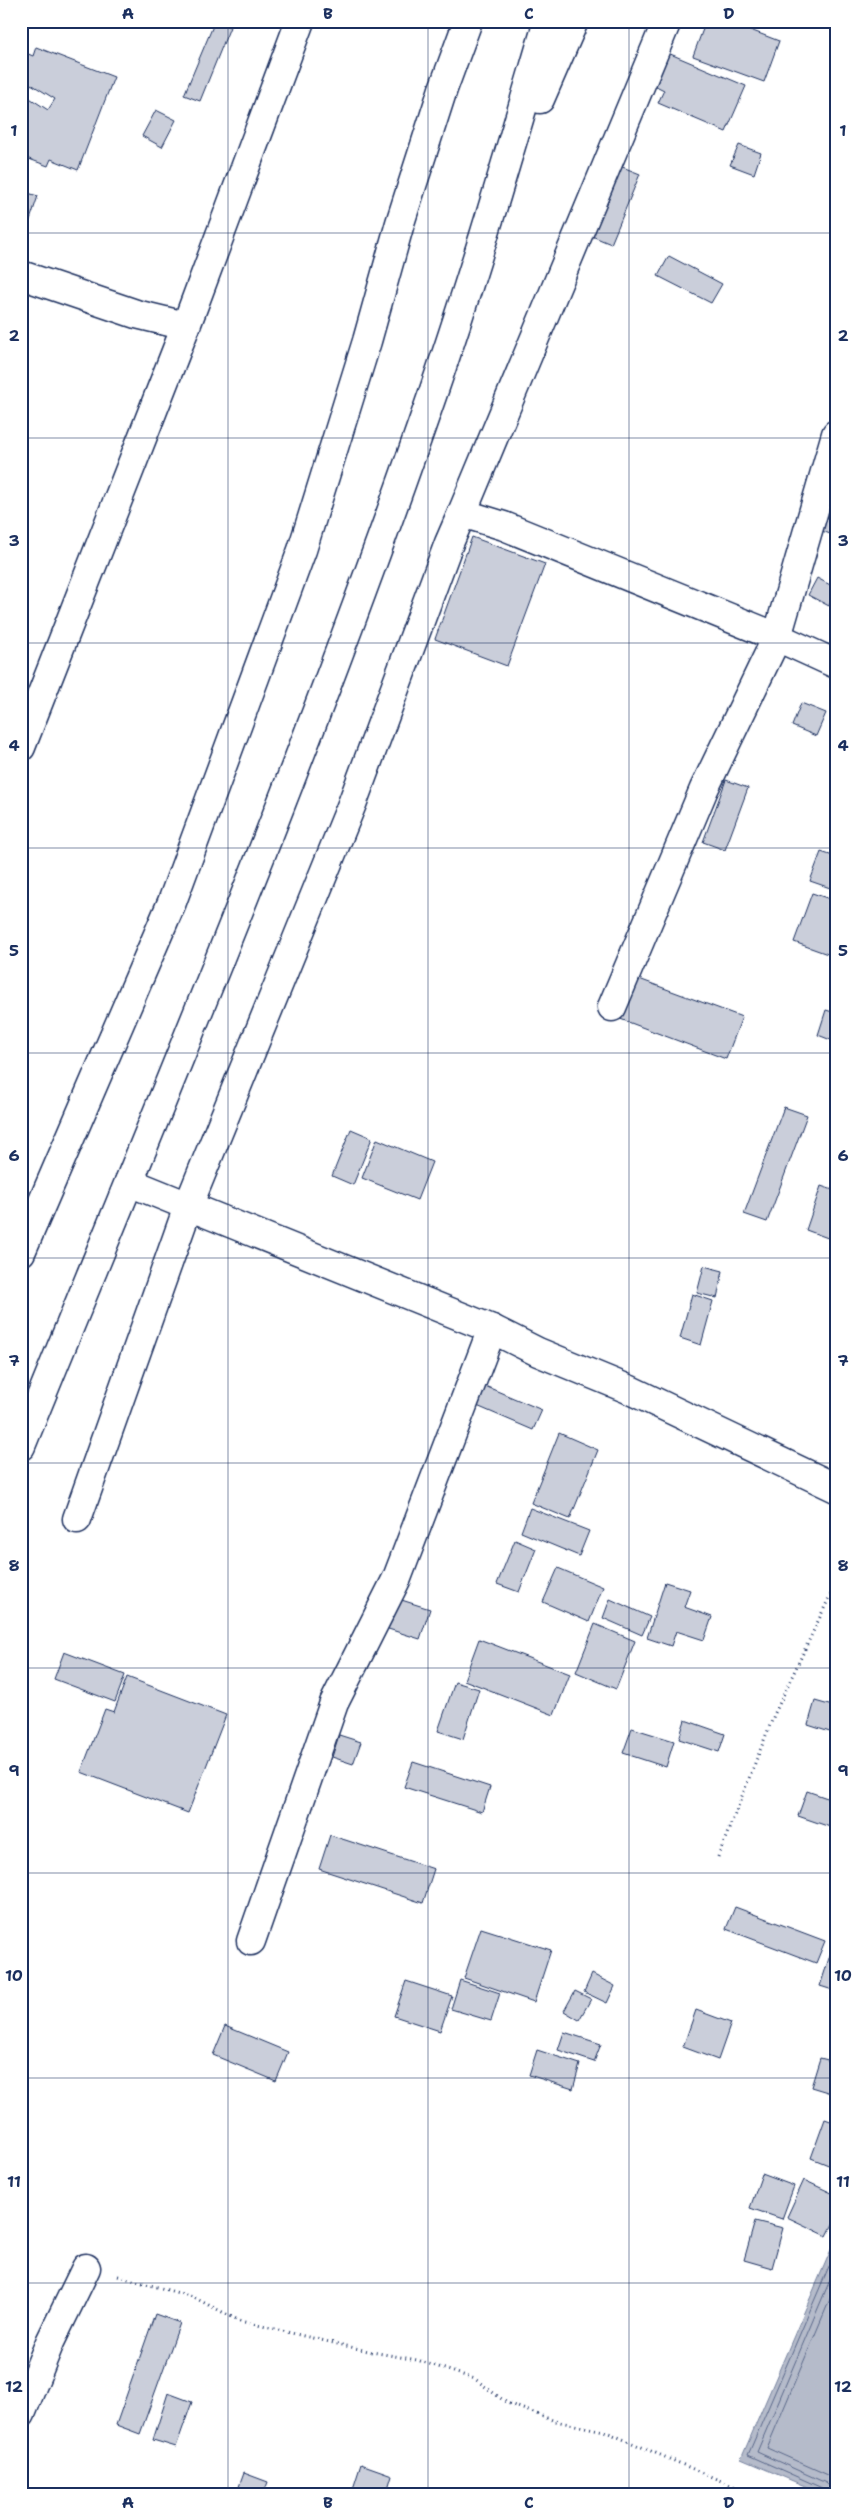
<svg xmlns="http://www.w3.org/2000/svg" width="857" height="2516" font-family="'Shantell Sans',sans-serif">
	<rect width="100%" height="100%" fill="#fff"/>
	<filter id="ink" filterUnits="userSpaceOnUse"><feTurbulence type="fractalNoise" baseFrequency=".02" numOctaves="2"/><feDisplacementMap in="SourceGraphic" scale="10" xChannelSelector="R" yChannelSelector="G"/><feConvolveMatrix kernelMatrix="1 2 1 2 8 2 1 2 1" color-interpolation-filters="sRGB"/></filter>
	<g filter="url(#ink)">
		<!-- water -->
		<polygon fill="#b5bbca" stroke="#77839f" points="836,2238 836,2495 826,2495 741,2459"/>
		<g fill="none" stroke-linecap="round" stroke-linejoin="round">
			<!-- shore -->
			<g stroke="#596789" stroke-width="1">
				<polyline points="836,2285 767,2448 828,2475 836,2482"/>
				<polyline points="826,2495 822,2488 748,2455 836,2250"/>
				<polyline points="832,2495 831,2488 826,2483 757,2452 836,2266"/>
			</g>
		</g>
		<!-- building -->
		<g fill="#caceda" stroke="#1b2f5e" fill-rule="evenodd">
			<polygon points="215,21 230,27 200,101 184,95"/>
			<polygon points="706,21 727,21 779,41 764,82 693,56"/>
			<path d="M36,47L114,77L78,170L51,159L48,166L21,156V51L33,56ZM31,84L55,99L48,110L25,95Z"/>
			<polygon points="668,53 746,86 726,132 658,103 664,90 654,85"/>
			<polygon points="156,110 176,120 162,147 142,136"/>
			<polygon points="739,145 761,153 754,174 730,165"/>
			<polygon points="615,164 640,174 611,244 587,234"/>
			<polygon points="21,191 38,196 29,223 21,220"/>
			<polygon points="669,256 722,284 711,303 658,276"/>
			<polygon points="828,503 836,506 836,536 819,530"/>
			<polygon points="472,537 545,564 507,666 435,639"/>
			<polygon points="817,578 836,588 829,606 808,595"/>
			<polygon points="801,703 826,713 816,736 792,726"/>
			<polygon points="726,780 748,788 725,850 703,842"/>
			<polygon points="821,852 836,857 836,890 810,881"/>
			<polygon points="812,893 836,901 836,957 794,942"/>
			<polygon points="631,976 742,1017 726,1059 615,1017"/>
			<polygon points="826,1010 836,1013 836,1042 818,1035"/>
			<polygon points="784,1107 807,1115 767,1222 744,1214"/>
			<polygon points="351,1129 372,1138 353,1185 332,1176"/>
			<polygon points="377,1139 432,1162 417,1200 362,1178"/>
			<polygon points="821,1186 836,1191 836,1241 806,1230"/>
			<polygon points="704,1266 723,1271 717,1298 697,1293"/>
			<polygon points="692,1294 713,1301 701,1345 680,1338"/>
			<polygon points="485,1386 542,1410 533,1430 477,1406"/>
			<polygon points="559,1433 598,1450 570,1519 531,1503"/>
			<polygon points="530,1508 589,1531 579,1556 521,1532"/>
			<polygon points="515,1540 536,1549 519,1592 497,1584"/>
			<polygon points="558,1568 603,1587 589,1622 543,1602"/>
			<polygon points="665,1582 690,1590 684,1607 712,1617 704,1640 676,1631 671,1646 647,1638"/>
			<polygon points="392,1597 430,1609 420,1639 382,1627"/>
			<polygon points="610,1599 650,1617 642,1635 603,1618"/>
			<polygon points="595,1624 635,1641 616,1689 576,1672"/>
			<polygon points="479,1639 570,1674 554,1715 464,1680"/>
			<polygon points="64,1652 125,1675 115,1702 54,1679"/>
			<polygon points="127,1677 226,1715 188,1813 81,1772 105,1709 114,1712"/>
			<polygon points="455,1682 479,1689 463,1739 438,1731"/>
			<polygon points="815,1701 836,1707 836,1734 808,1725"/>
			<polygon points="685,1720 725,1734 719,1752 679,1739"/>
			<polygon points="632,1728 674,1741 666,1767 623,1753"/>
			<polygon points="339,1735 361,1742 353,1764 332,1757"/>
			<polygon points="413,1762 490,1787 482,1812 404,1787"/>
			<polygon points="807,1791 836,1801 836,1829 798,1816"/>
			<polygon points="330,1835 434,1869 423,1903 319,1869"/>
			<polygon points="735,1907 825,1941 816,1963 726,1929"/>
			<polygon points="481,1928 551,1950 534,2002 464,1978"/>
			<polygon points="833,1946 836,1947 836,1991 820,1986"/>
			<polygon points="592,1974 615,1986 607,2003 584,1992"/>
			<polygon points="460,1980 500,1993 491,2021 451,2009"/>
			<polygon points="406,1981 452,1996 440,2031 394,2016"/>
			<polygon points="575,1991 591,1999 579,2020 564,2011"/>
			<polygon points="696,2010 731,2023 718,2060 683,2047"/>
			<polygon points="225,2026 288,2052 276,2081 213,2055"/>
			<polygon points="564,2032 601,2044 594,2062 558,2050"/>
			<polygon points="537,2050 580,2064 573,2089 529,2075"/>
			<polygon points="820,2058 836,2062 834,2094 811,2087"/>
			<polygon points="825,2119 836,2123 836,2168 811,2158"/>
			<polygon points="762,2174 794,2186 782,2219 750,2208"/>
			<polygon points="804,2180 836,2195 836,2218 827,2236 787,2217"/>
			<polygon points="755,2221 783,2228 772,2268 744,2260"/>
			<polygon points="155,2314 180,2323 140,2434 116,2425"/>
			<polygon points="168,2393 192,2402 176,2447 153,2440"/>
			<polygon points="361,2464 392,2475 386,2495 351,2495"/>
			<polygon points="244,2473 268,2482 263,2495 236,2495"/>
		</g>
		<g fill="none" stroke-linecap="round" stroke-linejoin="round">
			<defs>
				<g id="minor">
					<polyline points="21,275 136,314 186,326"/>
					<polyline points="462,513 667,21"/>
					<polyline points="21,747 186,326 300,21"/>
					<polyline points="612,1007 704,789 777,637 836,434"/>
					<polyline points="129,1182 492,1329 538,1352 628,1389 836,1488"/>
					<polyline points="77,1519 189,1204 352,804 449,543 462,513 504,526 777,637 836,664"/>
					<polyline points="251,1941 334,1703 397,1578 492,1329"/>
					<polyline points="21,2414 50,2342 86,2268"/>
				</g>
				<g id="primary">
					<polyline points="540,99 574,21"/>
					<polyline points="21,1252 172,902 302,550 367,341 400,223 443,89 468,21"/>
					<path d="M21,1446C163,1097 310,750 433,393C475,271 511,146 548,21"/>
				</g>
			</defs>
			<!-- minor casing -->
			<use href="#minor" stroke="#1b2f5e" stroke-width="31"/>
			<!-- primary casing -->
			<use href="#primary" stroke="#1b2f5e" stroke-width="31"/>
			<!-- path -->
			<g stroke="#1b2f5e" stroke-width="3" stroke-dasharray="1 4" stroke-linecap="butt">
				<polyline points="718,1857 774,1715 836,1583"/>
				<polyline points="118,2276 193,2297 240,2321 372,2352 417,2360 475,2379 507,2403 555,2421 604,2431 754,2495"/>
			</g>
			<!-- minor -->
			<use href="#minor" stroke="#fff" stroke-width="28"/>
			<!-- primary -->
			<use href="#primary" stroke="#fff" stroke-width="28"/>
		</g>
	</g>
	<!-- grid -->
	<path fill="none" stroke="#1b2f5e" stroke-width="1" stroke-opacity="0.55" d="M228,21V2495M428,21V2495M629,21V2495M21,233H836M21,438H836M21,643H836M21,848H836M21,1053H836M21,1258H836M21,1463H836M21,1668H836M21,1873H836M21,2078H836M21,2283H836"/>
	<!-- margin -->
	<rect width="857" height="2516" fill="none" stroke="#fff" stroke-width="55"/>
	<rect x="28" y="28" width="802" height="2460" fill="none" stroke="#1b2f5e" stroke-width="2"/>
	<g font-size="16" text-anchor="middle" font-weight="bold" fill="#1b2f5e">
		<text x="128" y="19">A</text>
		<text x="328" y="19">B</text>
		<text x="529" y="19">C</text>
		<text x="729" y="19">D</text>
		<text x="14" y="136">1</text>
		<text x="843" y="136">1</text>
		<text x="14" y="341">2</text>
		<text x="843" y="341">2</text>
		<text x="14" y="546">3</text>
		<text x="843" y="546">3</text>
		<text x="14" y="751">4</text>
		<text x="843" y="751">4</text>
		<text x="14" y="956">5</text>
		<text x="843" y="956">5</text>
		<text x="14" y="1161">6</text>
		<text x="843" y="1161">6</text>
		<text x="14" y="1366">7</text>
		<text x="843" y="1366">7</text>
		<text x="14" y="1571">8</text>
		<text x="843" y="1571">8</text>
		<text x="14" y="1776">9</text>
		<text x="843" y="1776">9</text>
		<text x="14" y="1981">10</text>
		<text x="843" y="1981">10</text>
		<text x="14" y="2187">11</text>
		<text x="843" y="2187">11</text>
		<text x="14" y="2392">12</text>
		<text x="843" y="2392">12</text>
		<text x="128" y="2508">A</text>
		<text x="328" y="2508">B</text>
		<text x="529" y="2508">C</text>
		<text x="729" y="2508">D</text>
	</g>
</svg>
